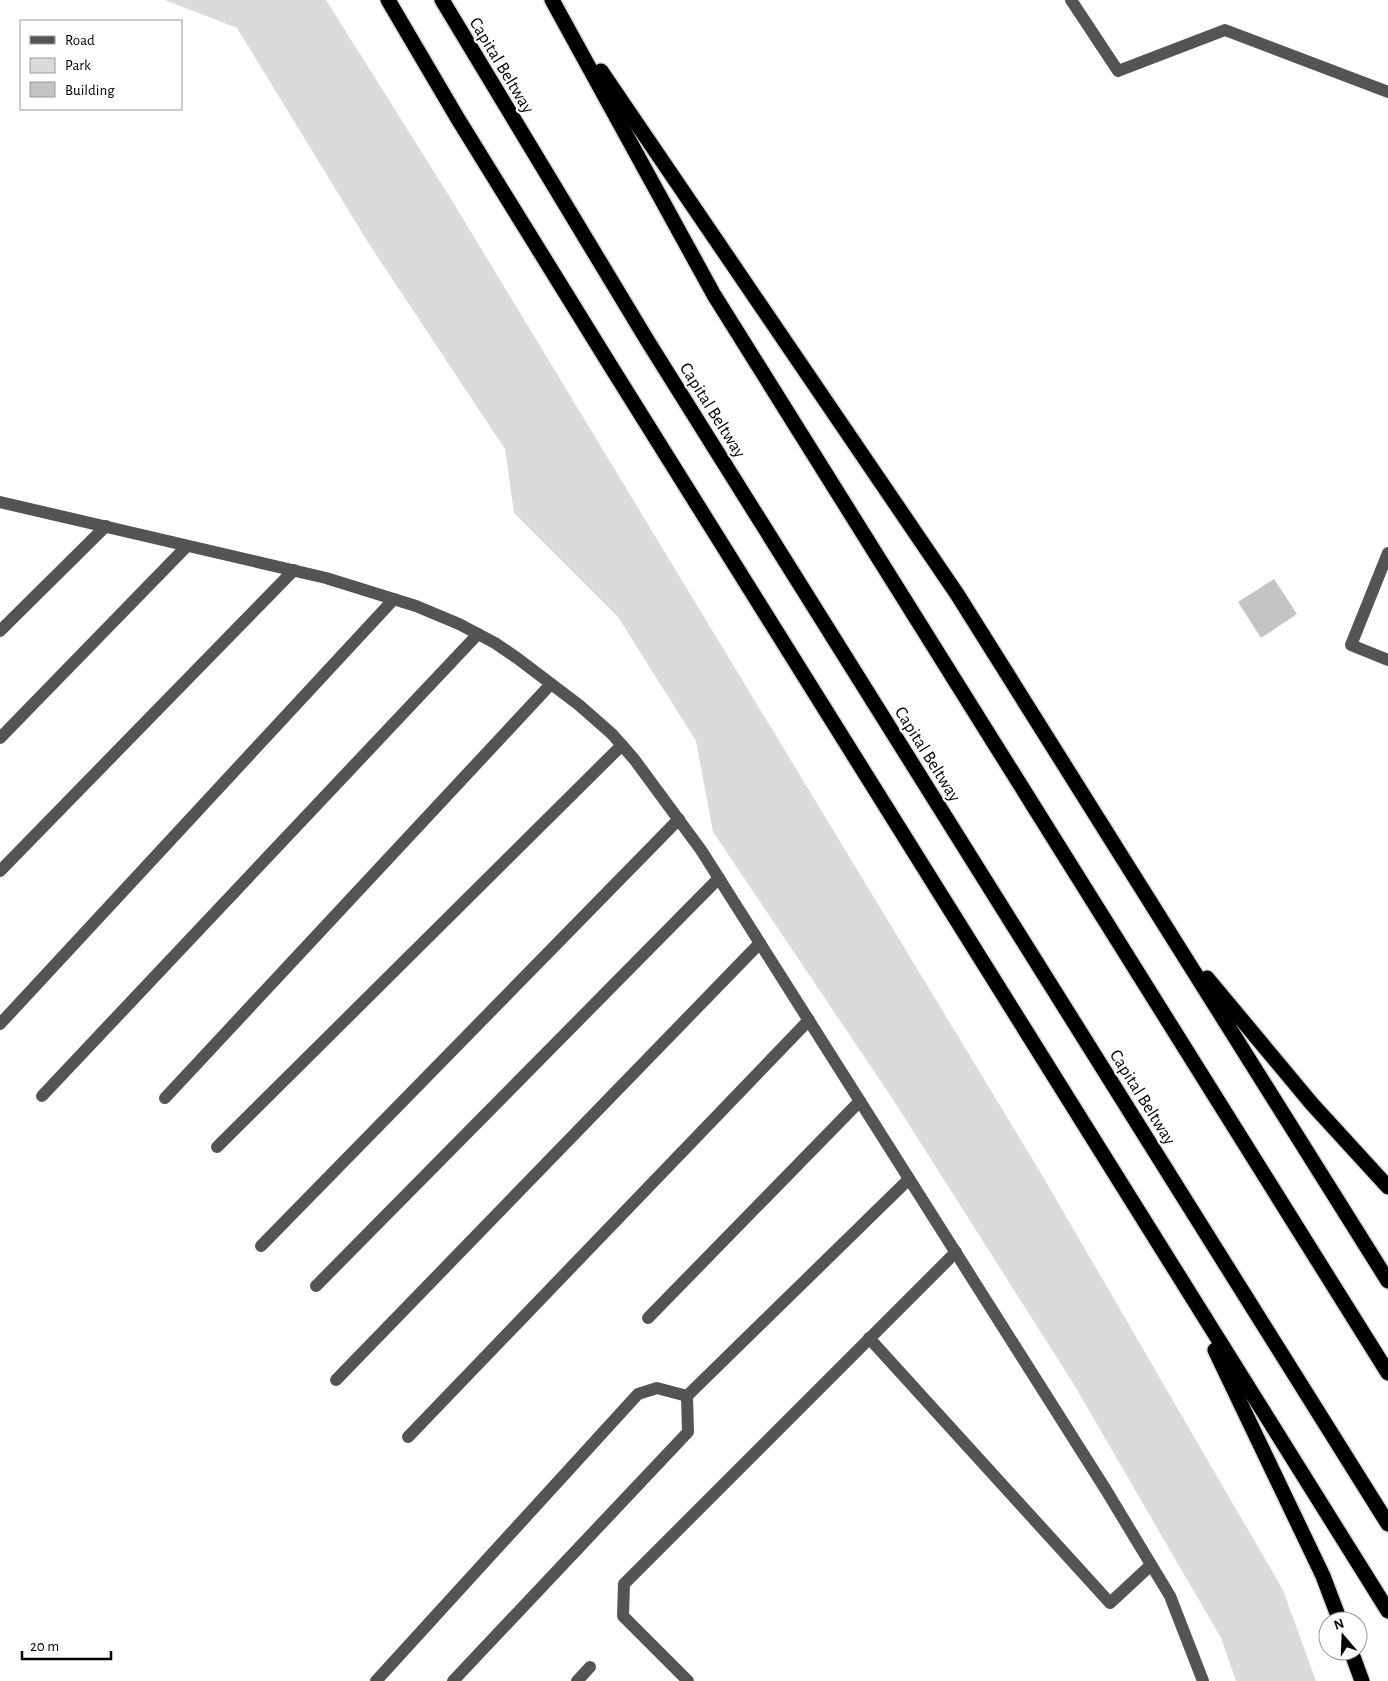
<svg xmlns="http://www.w3.org/2000/svg" width="1388" height="1681" font-family="'Alegreya Sans',sans-serif">
	<rect width="100%" height="100%" fill="#fff"/>
	<!-- green -->
	<polygon fill="#dbdbdb" points="165,0 326,0 448,194 1042,1175 1283,1590 1316,1681 1236,1681 1221,1638 1073,1383 892,1098 713,832 696,741 618,617 514,513 505,449 369,244 237,28"/>
	<!-- building -->
	<polygon fill="#c4c4c4" points="1274,579 1297,614 1261,638 1238,602"/>
	<g fill="none" stroke-linecap="round" stroke-linejoin="round">
		<defs>
			<g id="highway">
				<polyline points="388,0 458,119 610,365 1388,1611"/>
				<polyline points="442,0 647,340 1388,1524"/>
				<polyline points="552,0 714,295 1388,1373"/>
				<polyline points="601,71 957,594 1388,1281"/>
				<polyline points="1207,978 1312,1104 1388,1187"/>
				<polyline points="1215,1350 1323,1576 1340,1621"/>
				<polyline points="1351,1651 1362,1681"/>
			</g>
		</defs>
		<!-- highway casing -->
		<use href="#highway" stroke="#dbdbdb" stroke-width="18"/>
		<!-- minor -->
		<g stroke="#545454" stroke-width="12">
			<polyline points="1071,0 1118,71 1225,30 1388,92"/>
			<polyline points="0,502 326,578 416,606 459,624 495,643 517,658 579,705 612,734 634,759 701,850 1106,1490 1170,1596 1203,1681"/>
			<polyline points="1388,553 1351,645 1388,660"/>
			<polyline points="0,631 106,526"/>
			<polyline points="0,738 187,546"/>
			<polyline points="0,871 294,570"/>
			<polyline points="0,1024 394,599"/>
			<polyline points="42,1096 478,634"/>
			<polyline points="165,1098 551,684"/>
			<polyline points="217,1147 622,745"/>
			<polyline points="261,1246 679,819"/>
			<polyline points="316,1286 719,878"/>
			<polyline points="648,1318 860,1101"/>
			<polyline points="869,1338 1110,1603 1151,1565"/>
			<polyline points="336,1380 760,943"/>
			<polyline points="408,1437 809,1020"/>
			<polyline points="376,1681 638,1394 657,1388 687,1396 909,1179"/>
			<polyline points="453,1681 688,1432 687,1396"/>
			<polyline points="577,1681 590,1667"/>
			<polyline points="688,1681 623,1616 624,1584 956,1252"/>
		</g>
		<!-- highway -->
		<use href="#highway" stroke="#000" stroke-width="15"/>
	</g>
	<g text-anchor="middle" stroke-width="4.5" stroke-linejoin="round" paint-order="stroke">
		<!-- street labels -->
		<g font-size="18" fill="#000" stroke="#fff">
			<text transform="translate(502 65) rotate(59)" y="6">Capital Beltway</text>
			<text transform="translate(713 410) rotate(58)" y="6">Capital Beltway</text>
			<text transform="translate(928 754) rotate(58)" y="6">Capital Beltway</text>
			<text transform="translate(1143 1097) rotate(58)" y="6">Capital Beltway</text>
		</g>
	</g>
	<!-- legend -->
	<rect x="20" y="20" width="162" height="90" fill="#ffffff" stroke="#999999"/>
	<rect x="30" y="36" width="25" height="8" fill="#545454" stroke="#999999"/>
	<text x="65" y="45" font-size="15" fill="#000000">Road</text>
	<rect x="30" y="58" width="25" height="15" fill="#dbdbdb" stroke="#999999"/>
	<text x="65" y="70" font-size="15" fill="#000000">Park</text>
	<rect x="30" y="82" width="25" height="15" fill="#c4c4c4" stroke="#999999"/>
	<text x="65" y="95" font-size="15" fill="#000000">Building</text>
	<!-- north arrow -->
	<g transform="translate(1343 1636) rotate(341)"><circle r="24" fill="#ffffff" stroke="#999999"/>
	<path d="M0-4L9 19L0 12L-9 19Z" fill="#000000"/>
	<text y="-8" font-size="14" font-weight="bold" text-anchor="middle" fill="#000000">N</text>
	</g>
	<!-- scale -->
	<path d="M22 1651v8h89v-8" fill="none" stroke="#000000" stroke-width="2.5"/>
	<text x="30" y="1651" font-size="15" fill="#000000" stroke="#ffffff" stroke-width="4" paint-order="stroke">20 m</text>
</svg>
